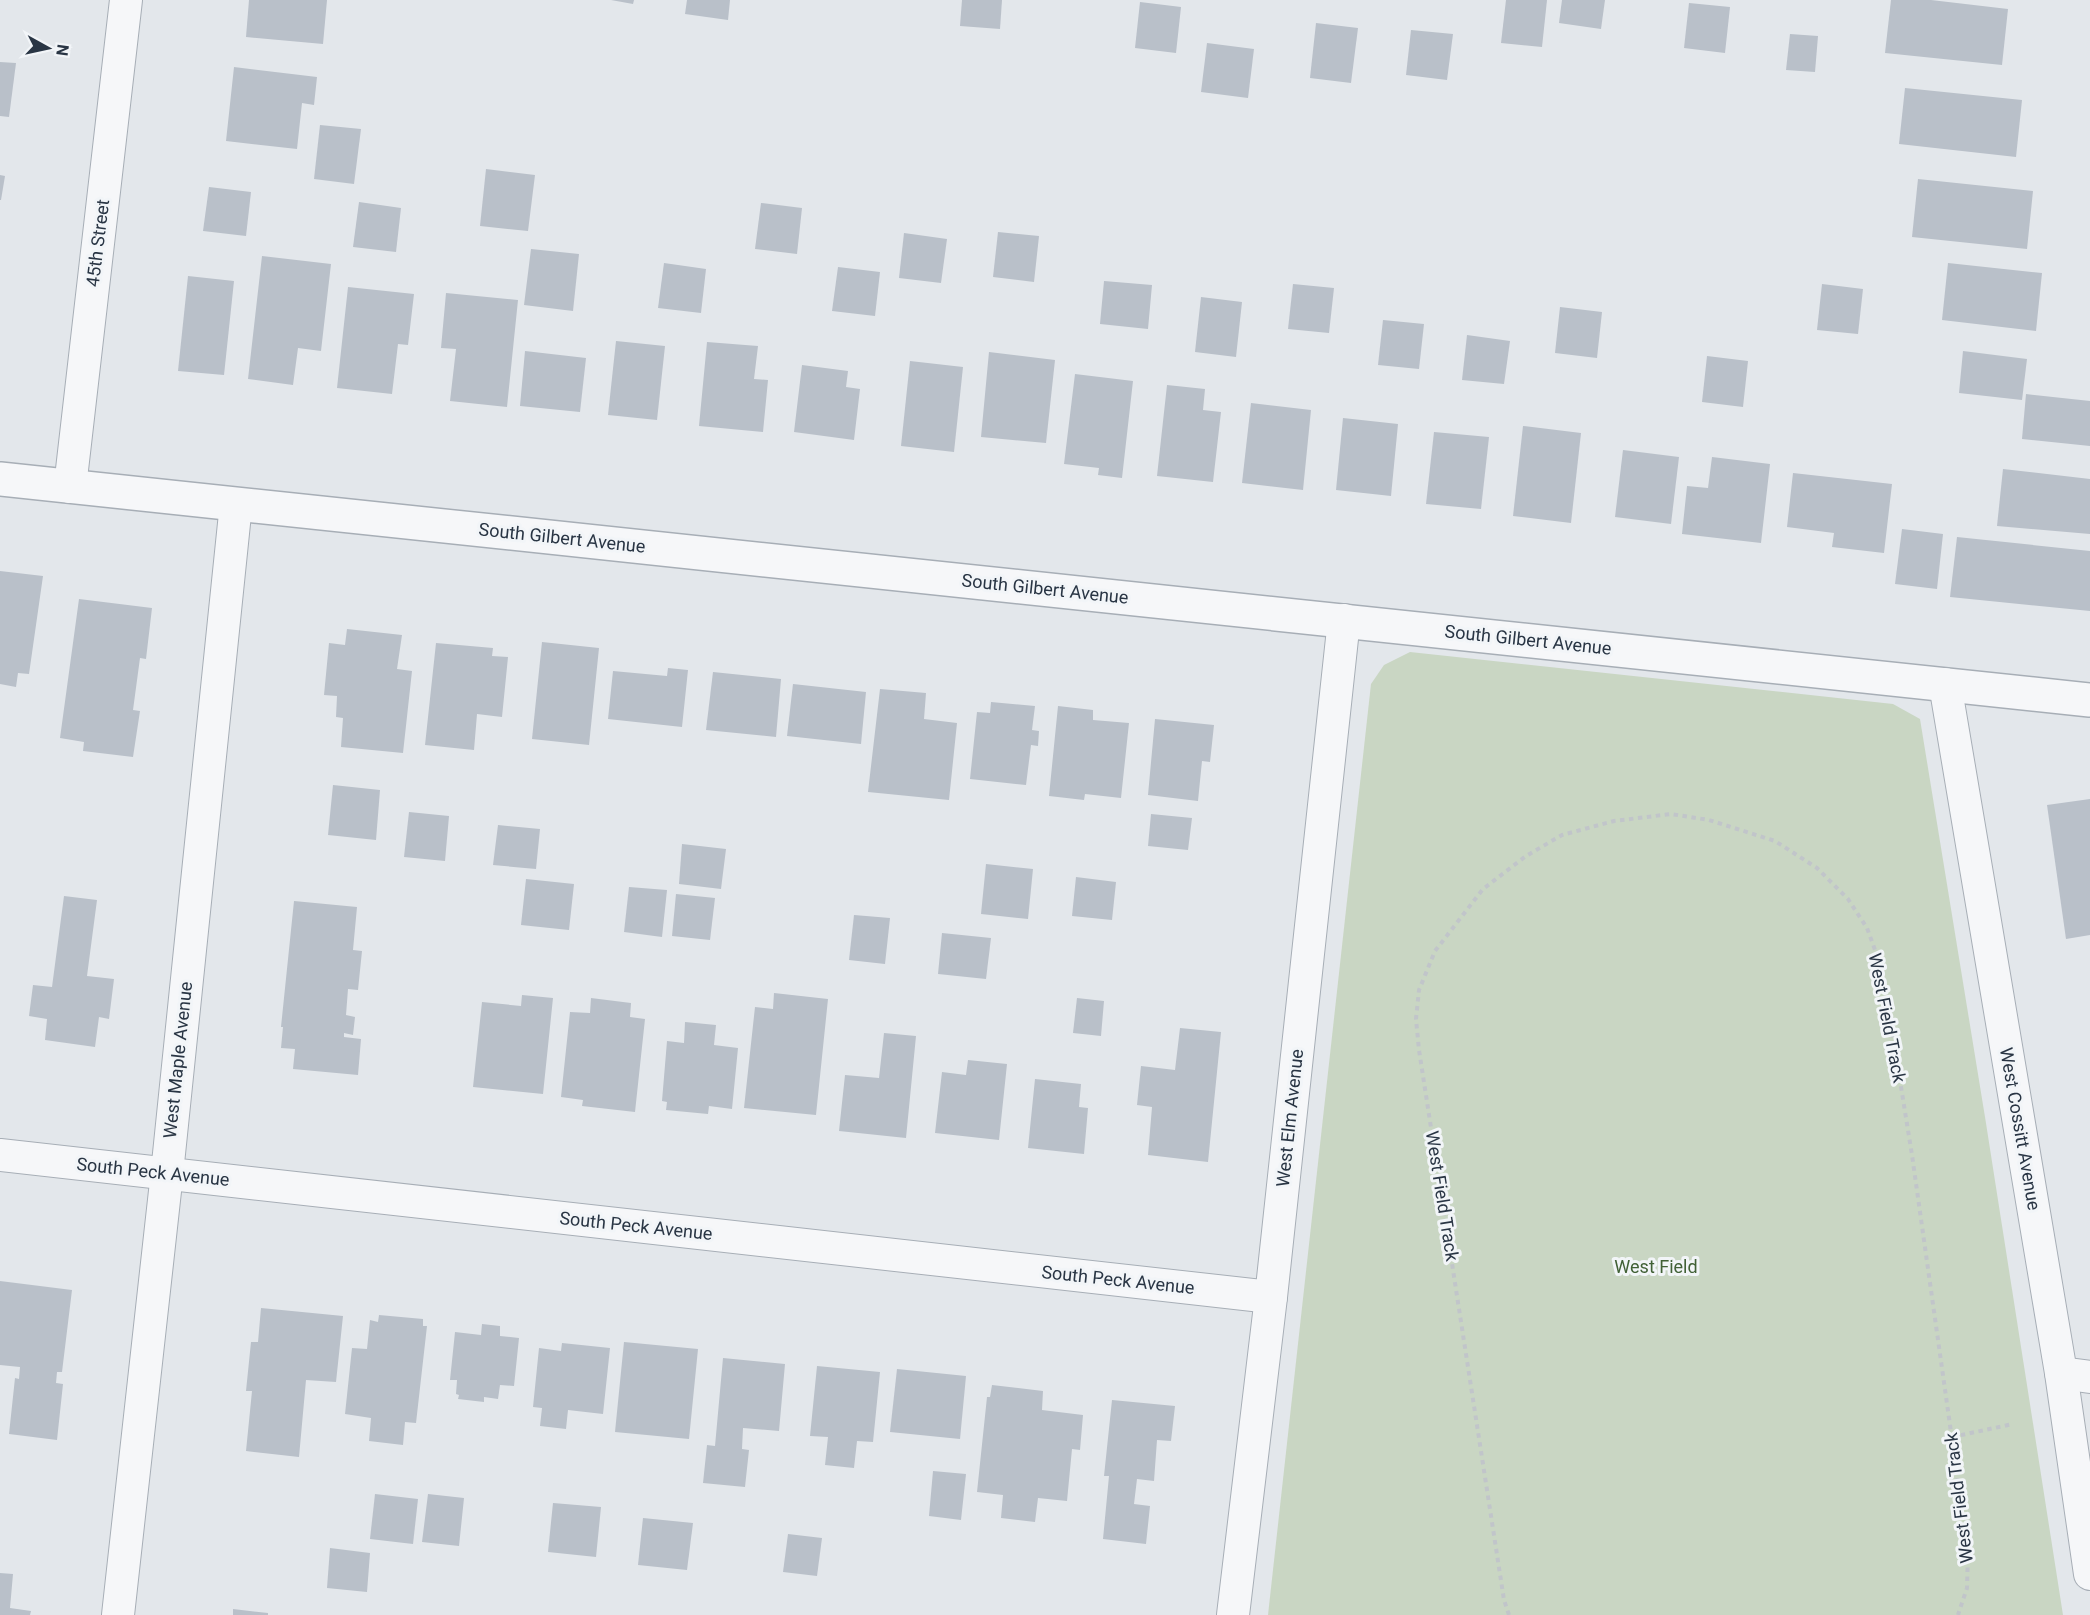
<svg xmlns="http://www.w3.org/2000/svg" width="2090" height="1615" font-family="Roboto,sans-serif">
	<rect width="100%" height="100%" fill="#e3e7eb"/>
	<!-- green -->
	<polygon fill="#c9d6c3" points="1410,652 1893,704 1920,719 1985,1117 2063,1615 1268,1615 1371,684 1384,665"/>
	<!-- building -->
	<g fill="#b9c0c9">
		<polygon points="249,0 327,0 323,44 246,37"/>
		<polygon points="611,0 634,0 633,4"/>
		<polygon points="687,0 730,0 728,20 685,14"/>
		<polygon points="962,0 1002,0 1000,29 960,26"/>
		<polygon points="1506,0 1547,0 1542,47 1501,43"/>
		<polygon points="1562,0 1605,0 1601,29 1559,23"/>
		<polygon points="1891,0 1931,0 2008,9 2002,65 1885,53"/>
		<polygon points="1140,2 1181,7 1176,53 1135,48"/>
		<polygon points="1689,3 1730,7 1725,53 1684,48"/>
		<polygon points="1316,23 1358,28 1351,83 1310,78"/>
		<polygon points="1411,30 1453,34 1447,80 1406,75"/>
		<polygon points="1790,34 1818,36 1815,72 1786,70"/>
		<polygon points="1207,43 1254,49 1248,98 1201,92"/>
		<polygon points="0,62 16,63 9,117 0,116"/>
		<polygon points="234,67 317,77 314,105 302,103 297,149 226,141"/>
		<polygon points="1905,88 2022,100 2016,157 1899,144"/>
		<polygon points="320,125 361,129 354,184 314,179"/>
		<polygon points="486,169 535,175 528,231 480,226"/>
		<polygon points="0,175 5,176 1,200 0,200"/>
		<polygon points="1918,179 2033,191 2027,249 1912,237"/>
		<polygon points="209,187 251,192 246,236 203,231"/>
		<polygon points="359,202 401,208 396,252 353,247"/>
		<polygon points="761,203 802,208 797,254 755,249"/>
		<polygon points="998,232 1039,236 1034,282 993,277"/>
		<polygon points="904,233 947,239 941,283 899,278"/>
		<polygon points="531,249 579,254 573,311 524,305"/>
		<polygon points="262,256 331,264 321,351 298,348 293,385 248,379"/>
		<polygon points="664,263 706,269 701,313 658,308"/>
		<polygon points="1948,263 2042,273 2036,331 1942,320"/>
		<polygon points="838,267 880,272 875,316 832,311"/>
		<polygon points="188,276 234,281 224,375 178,371"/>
		<polygon points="1104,281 1152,285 1148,329 1100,324"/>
		<polygon points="1293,284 1334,288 1329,333 1288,329"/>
		<polygon points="1822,284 1863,289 1858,334 1817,330"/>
		<polygon points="348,287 414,294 408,345 398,344 392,394 337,388"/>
		<polygon points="446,293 518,300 507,407 450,401 456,349 441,348"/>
		<polygon points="1201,297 1242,302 1236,357 1195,352"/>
		<polygon points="1560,307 1602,312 1597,358 1555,353"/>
		<polygon points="1383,320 1424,324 1419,369 1378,365"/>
		<polygon points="1467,335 1510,341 1504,384 1462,380"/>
		<polygon points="616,341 665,346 657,420 608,415"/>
		<polygon points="707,342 758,346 754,379 768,380 763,432 699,426"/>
		<polygon points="525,351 586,358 580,412 520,406"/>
		<polygon points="1963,351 2027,359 2022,400 1959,393"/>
		<polygon points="989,352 1055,360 1046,443 981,437"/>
		<polygon points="1707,356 1748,361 1743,407 1702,402"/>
		<polygon points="910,361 963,367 954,452 901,446"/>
		<polygon points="802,365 848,371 846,387 860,389 854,440 794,432"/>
		<polygon points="1075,374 1133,381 1122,478 1098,475 1099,468 1064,464"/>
		<polygon points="1167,385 1205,389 1203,410 1221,412 1213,482 1157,476"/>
		<polygon points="2026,394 2090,401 2090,446 2022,439"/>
		<polygon points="1251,403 1311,410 1303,490 1242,483"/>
		<polygon points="1343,418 1398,424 1391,496 1336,490"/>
		<polygon points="1523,426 1581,433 1571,523 1513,516"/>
		<polygon points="1434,432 1489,437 1481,509 1426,504"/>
		<polygon points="1623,450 1679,457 1671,524 1615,517"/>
		<polygon points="1712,457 1770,464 1761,543 1682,534 1687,486 1708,488"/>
		<polygon points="2003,469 2090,479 2090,534 1997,526"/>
		<polygon points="1793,473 1892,484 1884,553 1832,547 1834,533 1787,527"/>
		<polygon points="1902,529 1943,534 1937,589 1895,584"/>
		<polygon points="1957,537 2090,551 2090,611 1950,597"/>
		<polygon points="0,571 43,576 29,674 18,673 16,687 0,684"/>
		<polygon points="79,599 152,608 146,659 140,658 133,710 140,711 133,757 83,751 84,742 60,738"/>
		<polygon points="347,629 402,635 397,669 412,671 403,753 341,747 343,718 336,717 337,696 324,695 329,643 345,645"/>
		<polygon points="542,642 599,648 589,745 532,739"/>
		<polygon points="436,643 493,648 492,656 508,657 502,717 477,714 474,750 425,745"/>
		<polygon points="668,668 688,670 682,727 608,719 613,671 667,676"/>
		<polygon points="713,672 781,679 776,737 706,730"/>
		<polygon points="793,684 866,692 861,744 787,736"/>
		<polygon points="880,689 926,693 924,719 957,723 949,800 868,792"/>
		<polygon points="991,702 1035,706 1032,730 1039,731 1038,746 1031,745 1026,785 970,779 977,712 990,713"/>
		<polygon points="1058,706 1093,710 1093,720 1129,723 1121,798 1085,794 1084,800 1049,796"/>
		<polygon points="1155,719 1214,725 1210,762 1202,761 1198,801 1148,795"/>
		<polygon points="333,785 380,790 376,840 328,835"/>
		<polygon points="2090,799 2090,935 2066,939 2047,805"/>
		<polygon points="409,812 449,816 445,861 404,857"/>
		<polygon points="1151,814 1192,818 1188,850 1148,846"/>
		<polygon points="498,825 540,829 536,869 493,865"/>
		<polygon points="682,844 726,849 721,889 679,884"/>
		<polygon points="986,864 1033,869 1028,919 981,914"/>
		<polygon points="1076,877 1116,882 1112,920 1072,916"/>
		<polygon points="526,879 574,884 569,930 521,925"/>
		<polygon points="629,887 667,890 662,937 624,932"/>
		<polygon points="676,894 715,898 710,940 672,936"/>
		<polygon points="64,896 97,900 87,976 114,979 109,1019 99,1017 95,1047 45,1040 47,1019 29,1016 33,985 52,987"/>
		<polygon points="294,901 357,907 353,950 362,951 358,990 348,989 346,1015 355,1017 353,1035 344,1033 344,1037 361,1039 358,1075 293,1069 295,1049 281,1048 283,1027 281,1027"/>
		<polygon points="854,915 890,918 885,964 849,960"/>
		<polygon points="942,933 991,938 986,979 938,974"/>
		<polygon points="774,993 828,999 816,1115 744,1108 755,1007 773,1009"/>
		<polygon points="522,995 553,998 543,1094 473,1087 482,1002 521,1006"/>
		<polygon points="591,998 631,1003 630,1017 645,1019 635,1112 582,1106 583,1100 561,1097 570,1012 590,1013"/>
		<polygon points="1077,998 1104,1001 1101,1036 1073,1033"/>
		<polygon points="685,1022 716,1025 714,1045 738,1048 732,1109 709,1106 708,1114 666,1110 667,1102 662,1101 667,1041 684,1043"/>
		<polygon points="1180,1028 1221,1032 1208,1162 1148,1155 1152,1107 1137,1105 1141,1066 1175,1070"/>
		<polygon points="884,1033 916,1036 906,1138 839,1131 845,1075 879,1078"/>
		<polygon points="968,1060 1007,1064 999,1140 935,1133 942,1072 966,1075"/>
		<polygon points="1035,1079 1081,1084 1079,1107 1088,1108 1084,1154 1028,1148"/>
		<polygon points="0,1281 72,1290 62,1372 57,1372 56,1383 63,1384 57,1440 9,1434 15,1378 19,1379 20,1367 0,1365"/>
		<polygon points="261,1308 343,1316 336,1382 306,1380 299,1457 246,1451 252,1391 246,1391 251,1342 258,1342"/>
		<polygon points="379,1315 423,1319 423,1326 427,1326 416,1423 405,1422 403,1445 369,1441 371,1418 345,1414 352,1348 367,1349 370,1320 378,1322"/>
		<polygon points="482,1324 500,1326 500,1336 519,1338 514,1386 500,1385 498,1399 484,1397 484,1402 458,1399 459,1395 456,1394 457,1380 450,1380 455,1332 481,1335"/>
		<polygon points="624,1342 698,1349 689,1439 615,1432"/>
		<polygon points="562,1343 610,1348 603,1414 568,1410 566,1429 540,1426 542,1408 533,1407 539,1348 561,1351"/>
		<polygon points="723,1358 785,1364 779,1431 743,1428 742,1449 749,1450 745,1487 703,1483 707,1445 715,1446"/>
		<polygon points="817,1366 880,1372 873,1442 857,1441 854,1468 825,1465 828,1437 810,1436"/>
		<polygon points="897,1369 966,1376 960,1439 890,1432"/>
		<polygon points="992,1385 1043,1391 1042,1410 1083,1415 1080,1450 1072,1449 1067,1501 1038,1498 1035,1522 1001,1518 1003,1495 977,1492 987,1397 990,1397"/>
		<polygon points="1112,1400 1175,1406 1171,1441 1157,1440 1154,1481 1137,1479 1134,1504 1150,1506 1146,1544 1103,1539 1109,1476 1104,1476"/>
		<polygon points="933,1471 966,1474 961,1520 929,1516"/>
		<polygon points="375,1494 418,1499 413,1544 370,1539"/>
		<polygon points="428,1494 464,1498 459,1546 422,1542"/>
		<polygon points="553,1503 601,1507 596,1557 548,1552"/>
		<polygon points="643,1518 693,1523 687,1570 638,1565"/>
		<polygon points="788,1534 822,1538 817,1576 783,1572"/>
		<polygon points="330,1548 370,1553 367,1592 327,1588"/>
		<polygon points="0,1573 13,1574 10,1608 31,1611 30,1615 0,1615"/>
		<polygon points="233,1609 268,1613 268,1615 233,1615"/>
	</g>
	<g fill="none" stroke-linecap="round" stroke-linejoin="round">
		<defs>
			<g id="minor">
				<polyline points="70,487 126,0"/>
				<polyline points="1945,684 2061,1373 2090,1574"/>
				<polyline points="0,1155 1271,1297"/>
				<polyline points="2061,1373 2090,1377"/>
				<polyline points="118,1615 167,1173 236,504"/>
				<polyline points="1233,1615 1271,1297 1344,620"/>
			</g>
			<polyline id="tertiary" points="0,479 2090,700"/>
		</defs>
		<!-- minor casing -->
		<use href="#minor" stroke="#a7aeb6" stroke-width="34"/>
		<!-- tertiary casing -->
		<use href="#tertiary" stroke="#a7aeb6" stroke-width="36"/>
		<!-- path -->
		<g stroke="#c1c5ca" stroke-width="4" stroke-dasharray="4.5 4.5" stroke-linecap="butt">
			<polyline points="1952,1437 2013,1424"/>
			<polyline points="1509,1615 1504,1600 1419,1050 1416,1019 1419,990 1435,951 1483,889 1526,856 1562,835 1614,821 1671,814 1709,820 1775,841 1817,868 1848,899 1867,928 1882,969 1912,1155 1968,1553 1967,1588 1958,1615"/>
		</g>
		<!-- minor -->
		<use href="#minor" stroke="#f6f7f9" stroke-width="32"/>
		<!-- tertiary -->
		<use href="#tertiary" stroke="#f6f7f9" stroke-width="33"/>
	</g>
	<g text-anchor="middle" stroke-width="6" stroke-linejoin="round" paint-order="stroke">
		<!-- street labels -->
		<g font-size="18" fill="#293544" stroke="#f2f5f8">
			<text transform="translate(98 243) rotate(-83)" y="6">45th Street</text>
			<text transform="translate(562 538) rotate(6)" y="6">South Gilbert Avenue</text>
			<text transform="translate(1045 589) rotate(6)" y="6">South Gilbert Avenue</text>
			<text transform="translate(1528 640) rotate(6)" y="6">South Gilbert Avenue</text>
			<text transform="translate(1887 1018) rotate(79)" y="6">West Field Track</text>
			<text transform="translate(178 1060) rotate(-84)" y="6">West Maple Avenue</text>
			<text transform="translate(1290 1118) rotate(-84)" y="6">West Elm Avenue</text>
			<text transform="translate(2020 1129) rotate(80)" y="6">West Cossitt Avenue</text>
			<text transform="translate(153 1172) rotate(6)" y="6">South Peck Avenue</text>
			<text transform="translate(1442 1196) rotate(81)" y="6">West Field Track</text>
			<text transform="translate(636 1226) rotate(6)" y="6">South Peck Avenue</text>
			<text transform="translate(1118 1280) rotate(6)" y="6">South Peck Avenue</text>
			<text transform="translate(1959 1498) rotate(-97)" y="6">West Field Track</text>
		</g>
		<!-- park labels -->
		<g font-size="18" fill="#416136" stroke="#f2f5f8">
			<text x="1656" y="1273">West Field</text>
		</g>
	</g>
	<!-- north arrow -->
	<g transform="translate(48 48) rotate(98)" stroke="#f2f5f8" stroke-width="4.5" paint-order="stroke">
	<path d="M0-4.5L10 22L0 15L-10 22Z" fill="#293544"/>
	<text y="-9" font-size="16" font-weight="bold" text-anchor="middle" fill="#293544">N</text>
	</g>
</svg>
